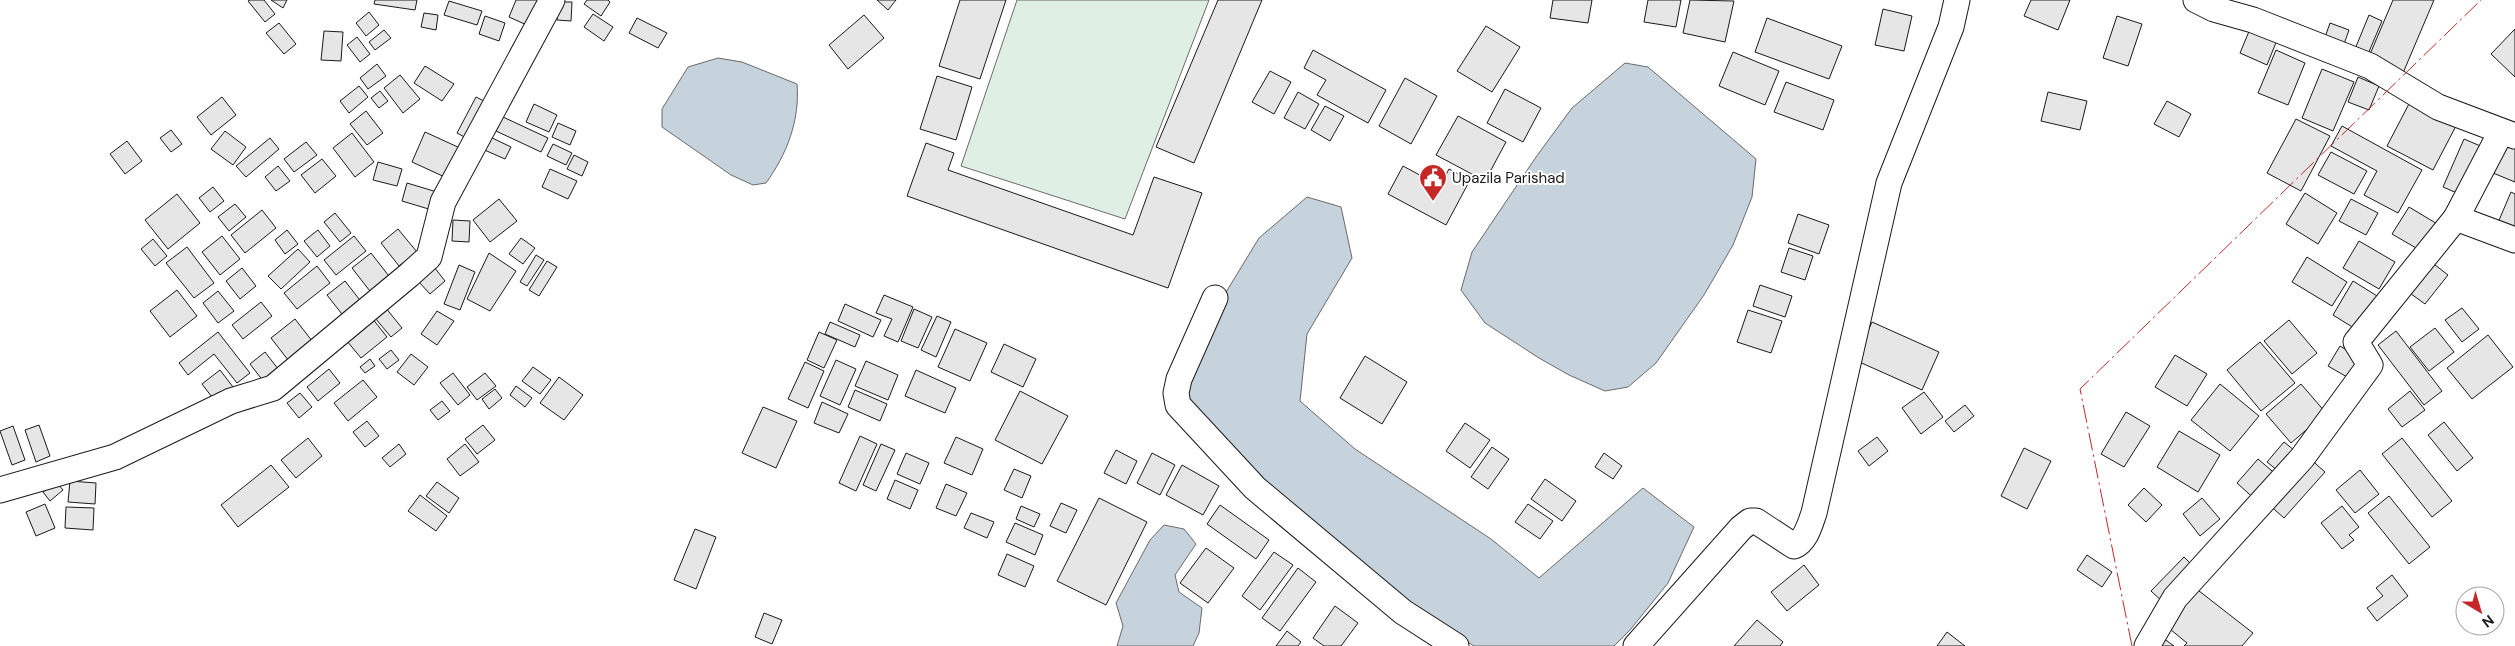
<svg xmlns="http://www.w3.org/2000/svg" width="2515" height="646" font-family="'DM Sans',sans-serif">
	<rect width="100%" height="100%" fill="#fff"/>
	<!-- green -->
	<polygon fill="#e0efe3" stroke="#6a6a6a" points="1017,0 1209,0 1125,219 961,166"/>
	<!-- water -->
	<g fill="#c6d2dc" stroke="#6a6a6a">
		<path d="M718,58L742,62L797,84C800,120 787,154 766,183L753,185L731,175L662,127V109L688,67Z"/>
		<polygon points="1625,63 1648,67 1756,159 1752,197 1733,245 1704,295 1656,363 1628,387 1605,391 1569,375 1539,358 1485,323 1461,290 1472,252 1536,157 1572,108"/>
		<polygon points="1307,197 1341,207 1352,258 1307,334 1300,401 1355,449 1491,539 1539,578 1643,488 1694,527 1668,583 1630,630 1614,646 1474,646 1411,606 1273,494 1184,400 1217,307 1259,238"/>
		<polygon points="1164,525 1184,529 1196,544 1175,575 1179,592 1202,608 1199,633 1193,646 1117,646 1123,626 1116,603 1150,540"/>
	</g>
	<!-- building -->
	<g fill="#e6e6e6" stroke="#1a1a1a">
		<polygon points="250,0 264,0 275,14 265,22 248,1"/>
		<polygon points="271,0 287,0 283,8"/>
		<polygon points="375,0 417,0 415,10 374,4"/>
		<polygon points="516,0 540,0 529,26 509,17"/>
		<polygon points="587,0 608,0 610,2 601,16 584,4"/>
		<polygon points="877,0 896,0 888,10"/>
		<polygon points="960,0 1006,0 980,79 939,66"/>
		<polygon points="1218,0 1262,0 1194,163 1156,147"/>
		<polygon points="1553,0 1592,0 1588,23 1550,18"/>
		<polygon points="1648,0 1681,0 1676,27 1644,22"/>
		<polygon points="1690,0 1734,1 1725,42 1683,33"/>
		<polygon points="2031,0 2070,0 2058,30 2024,16"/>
		<polygon points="2393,0 2434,0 2403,73 2368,59"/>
		<polygon points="449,1 482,11 477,25 444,15"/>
		<polygon points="558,2 572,2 571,21 557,20"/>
		<polygon points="1883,9 1912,16 1904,51 1875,45"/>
		<polygon points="369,12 379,25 366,36 356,23"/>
		<polygon points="424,13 438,15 436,30 421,27"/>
		<polygon points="593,14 613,27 604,41 584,27"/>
		<polygon points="864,15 884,38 848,69 829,45"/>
		<polygon points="2369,15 2382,21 2368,54 2355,49"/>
		<polygon points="485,16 505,23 499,41 479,34"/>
		<polygon points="2117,16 2142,24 2128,66 2103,58"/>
		<polygon points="637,18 667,33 658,48 629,33"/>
		<polygon points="1767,18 1842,46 1829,79 1755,52"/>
		<polygon points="279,23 296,44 284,54 266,33"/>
		<polygon points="2330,23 2349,30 2343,47 2324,40"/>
		<polygon points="1486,26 1520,47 1492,92 1457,71"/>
		<polygon points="2250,29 2277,40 2267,65 2240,53"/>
		<polygon points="2515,29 2515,77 2491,54"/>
		<polygon points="384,30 391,38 375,50 369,42"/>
		<polygon points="324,31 343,32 341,61 321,60"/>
		<polygon points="357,37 370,54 360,62 347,45"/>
		<polygon points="1313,50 1386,90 1368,123 1317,95 1326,80 1304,68"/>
		<polygon points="2276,50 2305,63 2288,105 2258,93"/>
		<polygon points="1733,52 1779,71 1765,105 1719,86"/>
		<polygon points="377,64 386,76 368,89 360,78"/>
		<polygon points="425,66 454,84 442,101 414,83"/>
		<polygon points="2322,69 2354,82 2333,131 2302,118"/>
		<polygon points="1270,71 1291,82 1274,114 1252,102"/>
		<polygon points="400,75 420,99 403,113 384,88"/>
		<polygon points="937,76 972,87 956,140 920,129"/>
		<polygon points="2358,77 2379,86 2369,110 2348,102"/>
		<polygon points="1405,78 1437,96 1411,144 1379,126"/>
		<polygon points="1786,82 1834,100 1823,130 1774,112"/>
		<polygon points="359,86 368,97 349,113 340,101"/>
		<polygon points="1505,89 1541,108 1523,142 1487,123"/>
		<polygon points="380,91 388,101 379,108 371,98"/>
		<polygon points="1298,92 1319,104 1305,129 1284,118"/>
		<polygon points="2048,92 2087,101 2080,130 2041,121"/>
		<polygon points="222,97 236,115 211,135 197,117"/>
		<polygon points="476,97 490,104 472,141 457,133"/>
		<polygon points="2411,100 2457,124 2433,170 2387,146"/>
		<polygon points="2167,101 2191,114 2179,137 2154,124"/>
		<polygon points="534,104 557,115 549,132 526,122"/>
		<polygon points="1325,106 1344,116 1330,141 1311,130"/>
		<polygon points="366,111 383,133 367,145 350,124"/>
		<polygon points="1458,116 1506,142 1485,181 1436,155"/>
		<polygon points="503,117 548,138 541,152 496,131"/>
		<polygon points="2296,119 2330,136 2301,191 2267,173"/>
		<polygon points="558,123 576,131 570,145 552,137"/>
		<polygon points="2342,126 2422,170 2398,213 2364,195 2377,171 2331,146"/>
		<polygon points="171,130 182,144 171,152 160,138"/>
		<polygon points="225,131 246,147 233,165 211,149"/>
		<polygon points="425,132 460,148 447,178 412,162"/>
		<polygon points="352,133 374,162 355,177 333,148"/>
		<polygon points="486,135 511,147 505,159 480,148"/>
		<polygon points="270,138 279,149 246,177 236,166"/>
		<polygon points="2464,139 2485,148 2464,196 2443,187"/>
		<polygon points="2508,140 2515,143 2515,182 2493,173"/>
		<polygon points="127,141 142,161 125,174 110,154"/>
		<polygon points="306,142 317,155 294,172 284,159"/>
		<polygon points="926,143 954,153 948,170 1133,235 1154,177 1202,193 1168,288 907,196"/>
		<polygon points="553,144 572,153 566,165 547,156"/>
		<polygon points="2331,152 2367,171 2354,194 2318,175"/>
		<polygon points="574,155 588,162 582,176 567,169"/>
		<polygon points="322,159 336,176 315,193 301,175"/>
		<polygon points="378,162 402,169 397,186 373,180"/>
		<polygon points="278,166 290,181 276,191 265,177"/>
		<polygon points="1403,166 1440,186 1449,169 1470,180 1446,225 1388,194"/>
		<polygon points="550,169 577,181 568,199 542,187"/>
		<polygon points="407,183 437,192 432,210 402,201"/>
		<polygon points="213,187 224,201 210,212 199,198"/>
		<polygon points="2511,192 2515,194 2515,233 2497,225"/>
		<polygon points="2305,193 2337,213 2318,244 2286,224"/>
		<polygon points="177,194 200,223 168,249 145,220"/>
		<polygon points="499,199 517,221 490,242 473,220"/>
		<polygon points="2351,199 2378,213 2366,235 2339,221"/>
		<polygon points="235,204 246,217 229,231 218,217"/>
		<polygon points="2409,207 2439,225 2423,252 2392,234"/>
		<polygon points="262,210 276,228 245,253 231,235"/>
		<polygon points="335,213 351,233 340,242 324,222"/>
		<polygon points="1798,214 1829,225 1819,254 1788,243"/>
		<polygon points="453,220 470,221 469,242 452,241"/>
		<polygon points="398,229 417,252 399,266 381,243"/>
		<polygon points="287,230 298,244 285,254 275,240"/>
		<polygon points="318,230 330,246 317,257 304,241"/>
		<polygon points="222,236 240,259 220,275 202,252"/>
		<polygon points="354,236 366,251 336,275 324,260"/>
		<polygon points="521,238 535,248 523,264 509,254"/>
		<polygon points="153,239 167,256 155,266 141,249"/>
		<polygon points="2359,241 2395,262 2379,289 2343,268"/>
		<polygon points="187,247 214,283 194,298 166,263"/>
		<polygon points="1789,248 1813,256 1805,280 1781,272"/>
		<polygon points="298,249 310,262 281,289 268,276"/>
		<polygon points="371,253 392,280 373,295 352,268"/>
		<polygon points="489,253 516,271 490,311 467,299"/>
		<polygon points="536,255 544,260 527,286 520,282"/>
		<polygon points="2307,257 2347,282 2332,306 2292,282"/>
		<polygon points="547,261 557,267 539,296 529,290"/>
		<polygon points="2430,261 2448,275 2425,304 2407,291"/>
		<polygon points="459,265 475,272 460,310 444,304"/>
		<polygon points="317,266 330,283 297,309 284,293"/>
		<polygon points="434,267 445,281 430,294 418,281"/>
		<polygon points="242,268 256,286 240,299 226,281"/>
		<polygon points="345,281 363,304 345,318 327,295"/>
		<polygon points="2353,281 2382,299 2362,333 2333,315"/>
		<polygon points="1760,285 1792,296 1785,317 1753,306"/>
		<polygon points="177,290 197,316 170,337 150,311"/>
		<polygon points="218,291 234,311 218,323 203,303"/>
		<polygon points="884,295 913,307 898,342 884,336 892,319 876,313"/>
		<polygon points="261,302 272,316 243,339 232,325"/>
		<polygon points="381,302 402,328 391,337 370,312"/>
		<polygon points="845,304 881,320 873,337 838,321"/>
		<polygon points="2462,308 2479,329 2462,342 2445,320"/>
		<polygon points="914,309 932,317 918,348 901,341"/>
		<polygon points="1748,310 1782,321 1771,353 1737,342"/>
		<polygon points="437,311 454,321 437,345 421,334"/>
		<polygon points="368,313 387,337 361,358 342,335"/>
		<polygon points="937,316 951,322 936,357 921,350"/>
		<polygon points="295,319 316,346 292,365 271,338"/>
		<polygon points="2289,320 2317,353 2292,374 2264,341"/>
		<polygon points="830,322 860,335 855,347 825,334"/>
		<polygon points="1872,322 1939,352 1922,390 1855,360"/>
		<polygon points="2435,328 2454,352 2429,371 2410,347"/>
		<polygon points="955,329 987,343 970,381 938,367"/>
		<polygon points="2396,331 2442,391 2424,405 2378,345"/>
		<polygon points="218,332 250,373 237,383 214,354 188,375 179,363"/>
		<polygon points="819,332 837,340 824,368 807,360"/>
		<polygon points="2488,335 2513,367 2472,399 2447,368"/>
		<polygon points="2260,342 2295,383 2261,411 2227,370"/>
		<polygon points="1004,344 1036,359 1023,387 991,372"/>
		<polygon points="2340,346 2366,362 2354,381 2328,366"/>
		<polygon points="391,350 399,360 387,369 379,359"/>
		<polygon points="265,352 282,374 267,386 250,364"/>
		<polygon points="411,354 428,367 414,385 397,372"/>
		<polygon points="2175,355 2207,374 2187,406 2155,387"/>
		<polygon points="1365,356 1407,382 1382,424 1340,398"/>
		<polygon points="370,359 375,366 365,373 360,367"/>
		<polygon points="836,360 856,369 840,405 820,396"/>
		<polygon points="866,361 898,375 888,400 855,386"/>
		<polygon points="805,362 824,371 808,408 788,399"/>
		<polygon points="533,367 551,380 540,394 522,381"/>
		<polygon points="329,369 340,383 318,401 307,387"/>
		<polygon points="220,370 233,387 215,401 202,384"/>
		<polygon points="916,370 956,388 945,413 905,396"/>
		<polygon points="453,373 470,395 458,405 440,383"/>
		<polygon points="485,373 496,386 477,400 467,387"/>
		<polygon points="559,377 583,395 564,420 540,403"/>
		<polygon points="363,380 377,397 348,421 334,403"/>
		<polygon points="2220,384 2259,416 2230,451 2191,420"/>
		<polygon points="2301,384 2326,413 2291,443 2266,414"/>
		<polygon points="516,386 532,398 525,407 510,395"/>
		<polygon points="495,389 502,398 489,409 482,399"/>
		<polygon points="855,390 887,404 880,421 848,407"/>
		<polygon points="1020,391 1068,416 1042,464 995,440"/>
		<polygon points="2410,391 2425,410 2402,427 2388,409"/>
		<polygon points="1924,392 1943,417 1921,434 1902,408"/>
		<polygon points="300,393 312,407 299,418 287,403"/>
		<polygon points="442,401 450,411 438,420 430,410"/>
		<polygon points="822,402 848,414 839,433 814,423"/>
		<polygon points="1965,405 1974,416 1954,432 1945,421"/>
		<polygon points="763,407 797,421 776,468 742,453"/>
		<polygon points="2126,412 2150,426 2124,467 2101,454"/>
		<polygon points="367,421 379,436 365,447 353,432"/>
		<polygon points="2444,422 2473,458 2457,471 2428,435"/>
		<polygon points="1465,423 1490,440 1470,468 1446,451"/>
		<polygon points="39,425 50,456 36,462 25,430"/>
		<polygon points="483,425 495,440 477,454 465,439"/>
		<polygon points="13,426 25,460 12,465 0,431"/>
		<polygon points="2179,431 2220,455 2198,492 2157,467"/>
		<polygon points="860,436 877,444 856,491 839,483"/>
		<polygon points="956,437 983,449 972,475 944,463"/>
		<polygon points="1877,437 1888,451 1869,466 1858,451"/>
		<polygon points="308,438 322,456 296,478 281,460"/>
		<polygon points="2402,438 2452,501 2432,517 2382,454"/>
		<polygon points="2284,442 2300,455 2283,475 2267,462"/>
		<polygon points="399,444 406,454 390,467 382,458"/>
		<polygon points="465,444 479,462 460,476 447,459"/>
		<polygon points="881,444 895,450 876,491 863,485"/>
		<polygon points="1492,447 1509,459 1488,489 1471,477"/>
		<polygon points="2024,448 2051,461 2027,509 2001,496"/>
		<polygon points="1116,450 1137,461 1126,484 1104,473"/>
		<polygon points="906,453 929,463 920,484 897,474"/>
		<polygon points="1152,453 1175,465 1160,495 1137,483"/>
		<polygon points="1604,453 1622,466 1613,479 1595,467"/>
		<polygon points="2307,456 2325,472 2284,518 2266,502"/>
		<polygon points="2258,459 2279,477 2258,502 2237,483"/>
		<polygon points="271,465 289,487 238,527 221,505"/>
		<polygon points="1182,465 1219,486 1203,515 1166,495"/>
		<polygon points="1014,469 1031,476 1022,498 1004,490"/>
		<polygon points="2360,470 2379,494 2355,513 2336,490"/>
		<polygon points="1545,479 1576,501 1562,521 1531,499"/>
		<polygon points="895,480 918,490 910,509 887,499"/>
		<polygon points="70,481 96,483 95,504 68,502"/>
		<polygon points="56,482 63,490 50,501 43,492"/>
		<polygon points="437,482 459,498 449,513 426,496"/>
		<polygon points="946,484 967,493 956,516 936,508"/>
		<polygon points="2144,488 2162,505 2146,522 2128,505"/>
		<polygon points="420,495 447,516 436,531 408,511"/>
		<polygon points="2389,496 2430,547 2409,564 2368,513"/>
		<polygon points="1099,498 1147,522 1106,605 1057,581"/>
		<polygon points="2202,498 2220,519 2200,536 2183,514"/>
		<polygon points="1061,503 1077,510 1066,533 1050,526"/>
		<polygon points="45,504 55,528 36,536 26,512"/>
		<polygon points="1528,504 1553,521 1540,539 1515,522"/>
		<polygon points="1220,505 1269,540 1256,559 1207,524"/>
		<polygon points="1021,506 1040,514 1034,527 1016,519"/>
		<polygon points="2342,506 2359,527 2349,535 2354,540 2342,549 2321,523"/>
		<polygon points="66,507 94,508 93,530 65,528"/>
		<polygon points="971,513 994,522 987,538 964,528"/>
		<polygon points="1015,523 1043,535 1035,555 1006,542"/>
		<polygon points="695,529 716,537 696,589 674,580"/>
		<polygon points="1206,548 1234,568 1208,603 1180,583"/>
		<polygon points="1274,552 1293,565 1260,610 1242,596"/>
		<polygon points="1007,554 1034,566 1025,587 998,575"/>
		<polygon points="2087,555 2112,572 2102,587 2077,570"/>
		<polygon points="2184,557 2197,570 2164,603 2151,591"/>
		<polygon points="1804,565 1819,585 1787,611 1771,592"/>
		<polygon points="1298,568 1316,582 1280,631 1262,618"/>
		<polygon points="2392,575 2408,596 2377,621 2367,608 2383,596 2376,588"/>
		<polygon points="2194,587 2253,633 2242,646 2184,646 2187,643 2165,625"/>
		<polygon points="1335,606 1358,623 1341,646 1324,646 1313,638"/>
		<polygon points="764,613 782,620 772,644 755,637"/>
		<polygon points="1757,620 1783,642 1780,646 1734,646"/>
		<polygon points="1287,631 1301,642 1298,646 1276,646"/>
		<polygon points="1947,632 1965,646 1937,646"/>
		<polygon points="2163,638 2174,646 2157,646"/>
	</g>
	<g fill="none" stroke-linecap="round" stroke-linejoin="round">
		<defs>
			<g id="minor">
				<polyline points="2196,0 2214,9 2253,20 2370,66 2438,107 2515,136"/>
				<polyline points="2456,218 2515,240"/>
				<polyline points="1215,298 1179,379 1176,393 1178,405 1255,488 1403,612 1456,646"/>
				<polyline points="0,490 115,457 231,401 273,388 409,275 429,257 443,202 552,0"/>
				<path d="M1636,646L1741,528L1750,521H1756L1794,546C1806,541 1810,524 1814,513L1889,183L1951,27L1957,0"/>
				<polyline points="2147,646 2175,598 2302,458 2370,365 2356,342 2456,218 2501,132"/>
			</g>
		</defs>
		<!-- minor casing -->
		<use href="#minor" stroke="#1a1a1a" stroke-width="27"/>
		<!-- minor -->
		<use href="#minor" stroke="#fff" stroke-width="25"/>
		<!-- power -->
		<polyline stroke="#c62828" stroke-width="1" stroke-dasharray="18 4 2.5 4" stroke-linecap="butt" points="2132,646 2080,389 2481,0"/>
	</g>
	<!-- icons -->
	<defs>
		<symbol id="civic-pin" viewBox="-11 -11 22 30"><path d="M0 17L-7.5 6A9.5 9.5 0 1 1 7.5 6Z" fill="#c62828" stroke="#fff"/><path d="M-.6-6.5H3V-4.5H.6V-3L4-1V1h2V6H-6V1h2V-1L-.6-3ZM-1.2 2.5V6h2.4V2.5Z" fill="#fff"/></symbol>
	</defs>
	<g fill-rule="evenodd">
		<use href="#civic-pin" x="1417" y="162" width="32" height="43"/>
	</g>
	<g text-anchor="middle" stroke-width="4" stroke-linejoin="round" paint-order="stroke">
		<!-- poi labels -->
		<g font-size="15" fill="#1a1a1a" stroke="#fff" text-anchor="start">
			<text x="1452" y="183">Upazila Parishad</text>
		</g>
	</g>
	<!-- north arrow -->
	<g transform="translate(2480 611) rotate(142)"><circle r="24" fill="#ffffff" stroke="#a3a3a3"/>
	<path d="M0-4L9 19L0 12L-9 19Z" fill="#c62828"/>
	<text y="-8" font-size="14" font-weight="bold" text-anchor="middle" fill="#1a1a1a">N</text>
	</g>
</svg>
